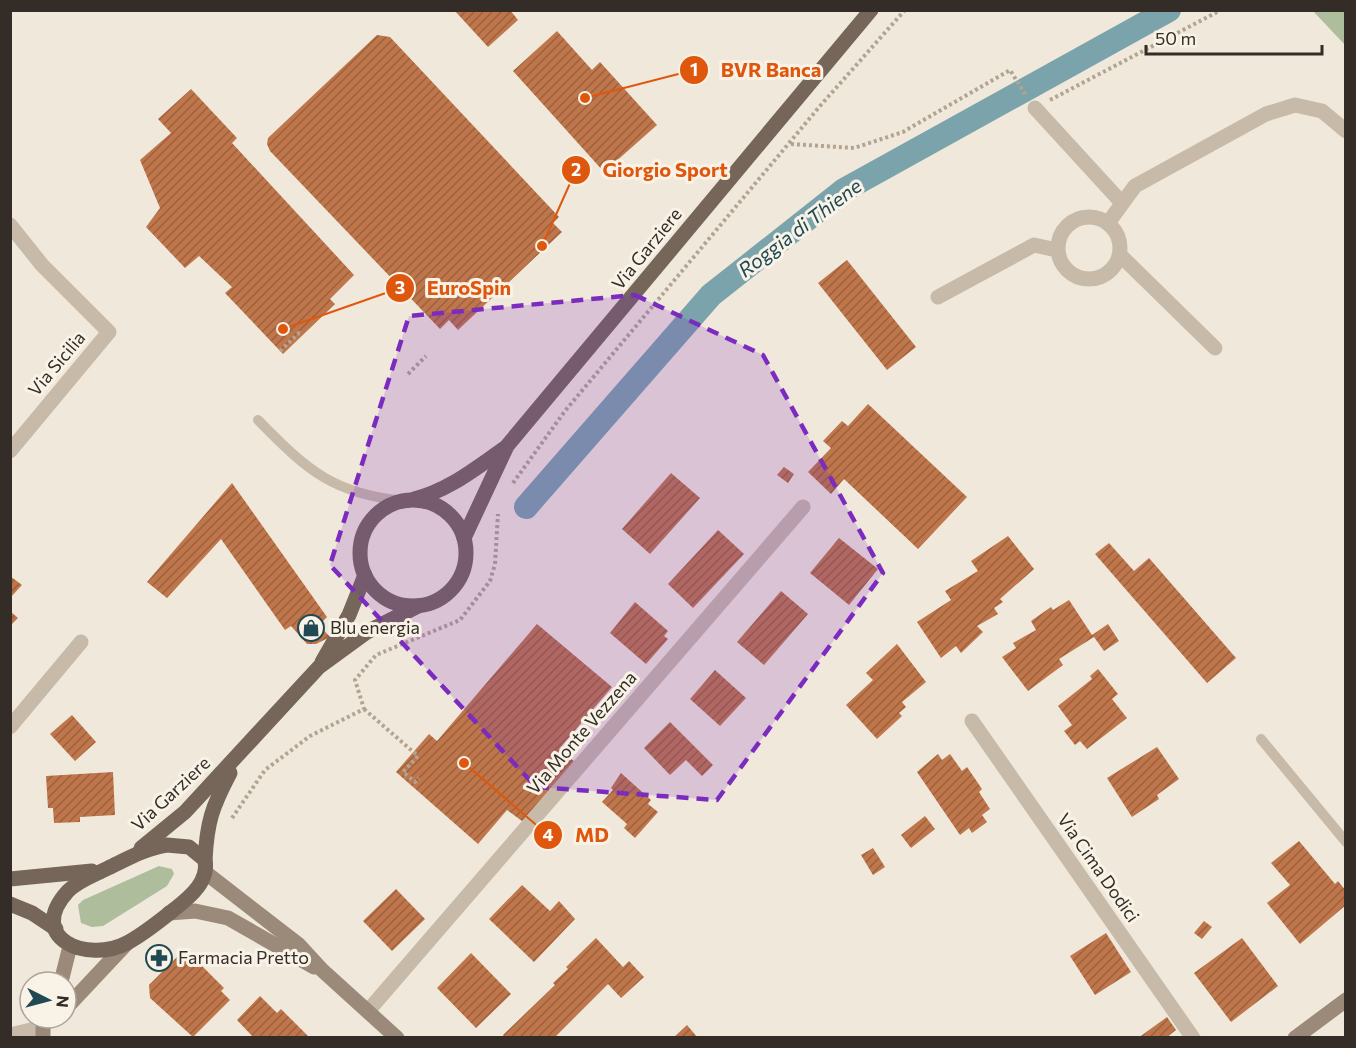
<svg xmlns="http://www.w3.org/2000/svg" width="1356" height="1048" font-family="Commissioner,sans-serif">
	<defs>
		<pattern id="building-hatch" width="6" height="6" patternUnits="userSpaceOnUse" patternTransform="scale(1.5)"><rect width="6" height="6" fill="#bf764a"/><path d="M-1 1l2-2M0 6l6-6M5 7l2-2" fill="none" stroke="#9c613e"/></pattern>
	</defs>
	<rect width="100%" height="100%" fill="#f0e9db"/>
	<!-- green -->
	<g fill="#aebe9c">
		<polygon points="1313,11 1345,11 1345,45"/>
		<polygon points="159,866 172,869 174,874 167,886 103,926 92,927 81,923 78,905 83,900"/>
	</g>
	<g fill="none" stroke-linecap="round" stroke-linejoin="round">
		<!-- canal -->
		<polyline stroke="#7ba3ab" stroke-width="24" points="526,507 711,295 844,190 1169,10"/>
	</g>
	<!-- building -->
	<g fill="url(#building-hatch)">
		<polygon points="454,10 510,10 518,20 488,47"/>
		<polygon points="557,31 592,70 600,62 657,125 604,172 513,71"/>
		<polygon points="377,35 390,37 559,217 553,223 562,232 458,330 449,320 440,329 270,151 267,144 268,138"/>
		<polygon points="191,89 237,138 232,143 354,275 330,299 335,304 283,354 225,293 232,287 199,256 185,268 146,227 160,208 140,160 171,133 158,119"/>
		<polygon points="847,260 916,347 887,370 818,283"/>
		<polygon points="868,404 967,497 918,549 844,479 831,494 808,472 831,448 823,441 842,421 848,426"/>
		<polygon points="784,467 794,474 788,483 777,475"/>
		<polygon points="671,473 700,498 650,554 622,529"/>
		<polygon points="232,483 327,617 319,625 330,637 316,644 307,644 291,626 285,630 221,539 167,598 147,582"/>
		<polygon points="718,530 744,554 693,608 668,584"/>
		<polygon points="1008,536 1034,569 1000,599 1003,602 994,608 998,614 977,626 983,632 961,653 956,646 941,658 917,622 951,600 945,591 978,571 971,561"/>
		<polygon points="839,538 878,569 849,605 810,573"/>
		<polygon points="1109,543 1134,571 1149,558 1236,658 1207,683 1095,554"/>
		<polygon points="10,576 22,585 10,598"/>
		<polygon points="781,591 808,614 764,665 737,642"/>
		<polygon points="1069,600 1092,635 1108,624 1119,641 1104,651 1094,637 1059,659 1063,665 1028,691 1002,657 1016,648 1013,643 1036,630 1031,621 1051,607 1053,610"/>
		<polygon points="635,602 668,631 664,636 668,639 646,664 610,633"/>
		<polygon points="10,611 18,618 10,626"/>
		<polygon points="537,624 612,687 559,749 575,762 526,824 507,810 478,844 396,772 429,734 437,741"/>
		<polygon points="897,644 926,682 902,702 906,707 899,713 902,716 877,739 846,705 873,680 866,673"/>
		<polygon points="1098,669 1118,694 1112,699 1127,718 1087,749 1080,741 1075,745 1064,731 1072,725 1058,706 1092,679 1090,676"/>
		<polygon points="715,670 746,698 720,726 690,699"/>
		<polygon points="72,715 96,742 75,761 50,734"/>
		<polygon points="670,722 713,765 702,776 686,760 670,775 644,748"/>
		<polygon points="1157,747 1179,779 1157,795 1159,799 1132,817 1107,778"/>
		<polygon points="938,754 942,760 950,754 962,771 967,767 982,789 979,792 990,809 982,815 987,822 972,833 969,828 960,835 917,772"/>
		<polygon points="113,772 115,815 80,817 80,822 54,823 53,808 48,808 46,776"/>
		<polygon points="621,773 651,800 648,804 658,812 635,838 624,828 627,824 602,802 613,790 611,788"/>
		<polygon points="925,816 935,829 911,848 901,835"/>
		<polygon points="1299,841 1335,884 1338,881 1346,891 1346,905 1300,944 1267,903 1290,885 1271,863"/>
		<polygon points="873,848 885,867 873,875 861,855"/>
		<polygon points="522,885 550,911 559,901 575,919 534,962 489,919"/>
		<polygon points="396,889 425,919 392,951 363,921"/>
		<polygon points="1204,921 1212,927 1202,939 1194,933"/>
		<polygon points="1106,933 1131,972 1095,995 1070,956"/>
		<polygon points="596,938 623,967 629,961 644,977 621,998 608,984 554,1038 505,1038 503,1035 555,985 553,983 568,969 566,967"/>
		<polygon points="1242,938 1278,986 1231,1022 1194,973"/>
		<polygon points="471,953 511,994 476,1028 437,988"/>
		<polygon points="178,956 195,959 224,988 221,991 230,1000 193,1037 150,998 149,985"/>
		<polygon points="260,996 277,1013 281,1009 308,1036 254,1038 237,1020"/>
		<polygon points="1167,1017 1176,1030 1166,1038 1138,1038"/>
		<polygon points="687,1025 698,1038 673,1038"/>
	</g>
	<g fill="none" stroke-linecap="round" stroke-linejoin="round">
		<!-- path -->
		<g stroke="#b3a492" stroke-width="4" stroke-dasharray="3 3" stroke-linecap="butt">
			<polyline points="1050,100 1221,10"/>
			<polyline points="791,144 854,148 903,132 1010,70 1025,94"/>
			<polyline points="280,351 299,333 302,335"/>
			<polyline points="408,374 426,356"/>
			<polyline points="513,483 565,411 820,106 905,10"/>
			<polyline points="364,709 418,756 403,772 415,782 419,778"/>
			<polyline points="232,818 265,770 310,736 364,709 355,680 376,655 460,620 490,581 495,564 498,514"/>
		</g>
		<!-- lane -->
		<g stroke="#c7baa8" stroke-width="10">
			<path d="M258,420C307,470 334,495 406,501"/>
			<polyline points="1261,739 1346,842"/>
		</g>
		<!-- street -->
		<g stroke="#c7baa8" stroke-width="15">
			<polyline points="1035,108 1122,203"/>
			<circle cx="1089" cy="248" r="31"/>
			<polyline points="1108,223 1135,186 1266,114 1295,105 1322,111 1346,131"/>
			<polyline points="10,225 42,265 109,332 10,451"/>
			<polyline points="1120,255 1215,348"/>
			<polyline points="938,297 1034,245 1057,250"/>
			<polyline points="972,721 1193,1038"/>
			<polyline points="10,727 81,642"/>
			<polyline points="368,1011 803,507"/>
			<polyline points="10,1035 43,1027"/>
		</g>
		<!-- secondary -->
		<g stroke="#9b8a79" stroke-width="15">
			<polyline points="206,873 299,945 322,970 397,1038"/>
			<polyline points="169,913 195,911 228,918 314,967"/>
			<polyline points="61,982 70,946"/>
			<polyline points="66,1008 127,943"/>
			<polyline points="43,1038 43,1027 47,1018"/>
			<polyline points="1295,1038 1346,1000"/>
		</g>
		<!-- primary -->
		<g stroke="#756659" stroke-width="15">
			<path d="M414,499C448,491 476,468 505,448"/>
			<circle cx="413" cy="553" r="53"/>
			<polyline points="464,538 507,446 871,10"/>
			<polyline points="322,662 349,615 365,575"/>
			<path d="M167,845L189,847L205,860C209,881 191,896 176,908C161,920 144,934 127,943C87,964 25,938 68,891C79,880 95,875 108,868C127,859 146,848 167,845Z"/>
			<polyline points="141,848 185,812 319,667 367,632 418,606"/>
			<path d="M205,860C207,822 212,807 230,773"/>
			<polyline points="10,879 92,871"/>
			<polyline points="10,904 32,913 56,929"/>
		</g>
	</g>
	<!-- marked area -->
	<path fill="#7b2cbf" fill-opacity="0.2" stroke="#7b2cbf" stroke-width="4.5" stroke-dasharray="12 8" stroke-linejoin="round" d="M635,295L763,355L883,573L717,800L536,787L330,565L409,316Z"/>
	<!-- icons -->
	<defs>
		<symbol id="shop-ring" viewBox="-11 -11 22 22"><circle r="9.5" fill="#f8f2e7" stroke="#204953" stroke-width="1.5"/><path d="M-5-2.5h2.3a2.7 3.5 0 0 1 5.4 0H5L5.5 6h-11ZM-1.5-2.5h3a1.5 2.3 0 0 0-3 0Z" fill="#204953"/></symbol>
		<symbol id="pharmacy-ring" viewBox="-11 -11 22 22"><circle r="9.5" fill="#f8f2e7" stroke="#204953" stroke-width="1.5"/><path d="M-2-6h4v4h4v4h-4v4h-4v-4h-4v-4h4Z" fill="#204953"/></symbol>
	</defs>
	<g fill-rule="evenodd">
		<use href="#shop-ring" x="296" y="613" width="30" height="30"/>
		<use href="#pharmacy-ring" x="144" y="943" width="30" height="30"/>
	</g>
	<g text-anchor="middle" stroke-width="6" stroke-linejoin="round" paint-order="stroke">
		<!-- street labels -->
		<g font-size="18" fill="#342d27" stroke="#f8f2e7">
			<text transform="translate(647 249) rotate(-51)" y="6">Via Garziere</text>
			<text transform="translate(57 364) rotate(-50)" y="6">Via Sicilia</text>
			<text transform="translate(582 733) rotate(-49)" y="6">Via Monte Vezzena</text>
			<text transform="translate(171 794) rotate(-43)" y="6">Via Garziere</text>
			<text transform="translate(1098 868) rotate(55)" y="6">Via Cima Dodici</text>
		</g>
		<!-- poi labels -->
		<g font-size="18" fill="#342d27" stroke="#f8f2e7" text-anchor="start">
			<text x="330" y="634">Blu energia</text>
			<text x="178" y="964">Farmacia Pretto</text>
		</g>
		<!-- water labels -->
		<g font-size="20" font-style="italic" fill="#204953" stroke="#f8f2e7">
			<text transform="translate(800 228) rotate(-37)" y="7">Roggia di Thiene</text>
		</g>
	</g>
	<!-- callouts -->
	<path fill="none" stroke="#df570d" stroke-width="2" d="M585 98L694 70M542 246L576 170M283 329L400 288M464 763L548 835"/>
	<g fill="#df570d" stroke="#f8f2e7" stroke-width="2">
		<circle cx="585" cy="98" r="6"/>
		<circle cx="542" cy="246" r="6"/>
		<circle cx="283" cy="329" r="6"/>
		<circle cx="464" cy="763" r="6"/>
		<circle cx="694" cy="70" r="15"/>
		<circle cx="576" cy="170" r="15"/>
		<circle cx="400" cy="288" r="15"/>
		<circle cx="548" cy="835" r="15"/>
	</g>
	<g font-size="18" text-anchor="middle" font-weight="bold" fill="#fff">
		<text x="694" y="76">1</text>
		<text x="576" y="176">2</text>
		<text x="400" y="294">3</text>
		<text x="548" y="841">4</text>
	</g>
	<g font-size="20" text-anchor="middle" font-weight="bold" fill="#df570d" stroke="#f8f2e7" stroke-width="6" stroke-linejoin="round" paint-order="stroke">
		<text x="771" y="77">BVR Banca</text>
		<text x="665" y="177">Giorgio Sport</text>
		<text x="469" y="295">EuroSpin</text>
		<text x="592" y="842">MD</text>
	</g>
	<!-- border -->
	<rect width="1356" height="1048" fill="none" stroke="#342d27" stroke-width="24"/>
	<!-- north arrow -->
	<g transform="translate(48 1000) rotate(96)"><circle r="28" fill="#f8f2e7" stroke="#aaa39a" stroke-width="1.5"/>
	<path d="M0-4.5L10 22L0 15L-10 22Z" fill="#204953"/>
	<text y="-9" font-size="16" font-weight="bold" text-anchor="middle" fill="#342d27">N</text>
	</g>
	<!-- scale -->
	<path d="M1146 45v9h176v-9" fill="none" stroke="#342d27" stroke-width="3"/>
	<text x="1155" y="45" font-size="18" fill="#342d27" stroke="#f8f2e7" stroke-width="4.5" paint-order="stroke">50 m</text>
</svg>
